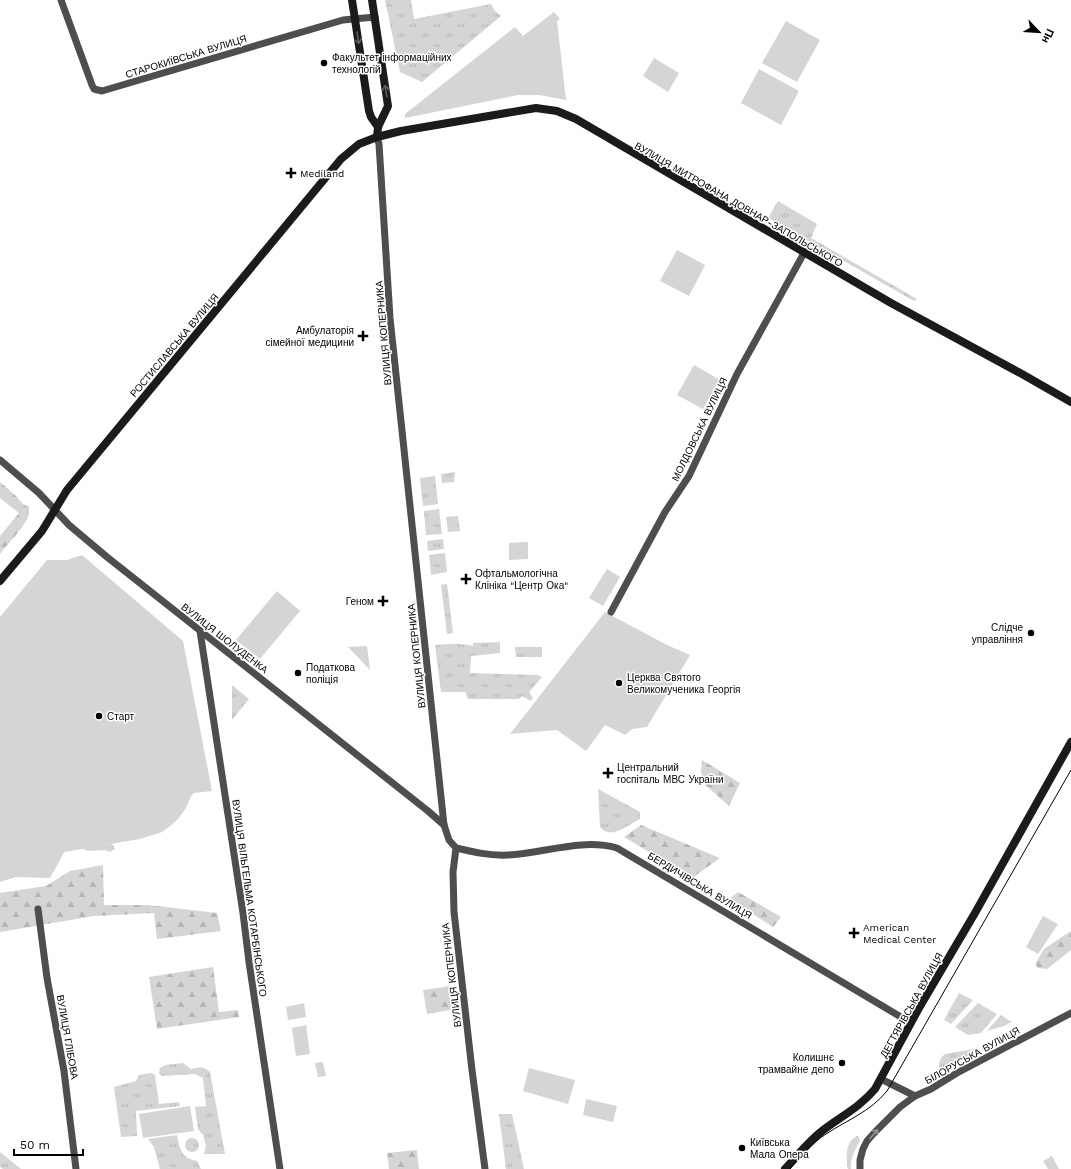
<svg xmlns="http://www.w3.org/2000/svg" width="1071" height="1169" font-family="'Work Sans',sans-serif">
	<defs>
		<pattern id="grass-tufts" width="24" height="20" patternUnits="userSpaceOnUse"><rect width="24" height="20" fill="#d5d5d5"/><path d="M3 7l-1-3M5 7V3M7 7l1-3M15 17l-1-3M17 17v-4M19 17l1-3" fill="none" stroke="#b5b5b5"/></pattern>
		<pattern id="forest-firs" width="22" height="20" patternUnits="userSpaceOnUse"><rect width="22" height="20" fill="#d5d5d5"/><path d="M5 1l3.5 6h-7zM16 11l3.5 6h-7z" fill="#b5b5b5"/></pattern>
	</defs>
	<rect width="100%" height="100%" fill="#fff"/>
	<!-- grass -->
	<g fill="url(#grass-tufts)">
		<polygon points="385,0 411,0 414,19 491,4 495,11 501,16 422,82 400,72"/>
		<polygon points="778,201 817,224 811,238 917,299 914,301 768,218"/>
		<polygon points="455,472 454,482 442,483 441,474"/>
		<polygon points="435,476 438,504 423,506 420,478"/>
		<polygon points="439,509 442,534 426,535 424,511"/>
		<polygon points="458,516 460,531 448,532 446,517"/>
		<polygon points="443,539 444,549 428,551 427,541"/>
		<polygon points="445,553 447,572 431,575 429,555"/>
		<polygon points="447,584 453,633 447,634 441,585"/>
		<path d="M500,642V653L471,656L470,673L537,675L542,677L529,692L533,698L531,701L522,696L519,699H468L465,692H441L435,645C448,644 460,643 473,646V643Z"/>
		<polygon points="515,647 542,647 542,657 516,657"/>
		<polygon points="232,685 249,699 232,720"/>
		<path d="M598,789L640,812V819C632,823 616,835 608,832C605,832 602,829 600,827Z"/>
		<polygon points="959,993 973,1000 951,1024 944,1020"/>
		<polygon points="978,1003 997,1014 981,1033 968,1035 955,1027"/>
		<polygon points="1001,1015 1012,1022 1004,1026 987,1031"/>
		<path d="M974,1049L975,1052L944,1068L941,1069L939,1067C939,1061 941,1057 945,1054Z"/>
		<path d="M183,1063L191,1069C199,1067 204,1066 210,1072L225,1154H204L206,1146L203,1135L198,1129L195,1107L206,1106L203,1078L195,1074L162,1076L159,1073L160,1068L165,1065Z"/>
		<polygon points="151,1073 155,1075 159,1104 179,1102 180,1106 136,1111 137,1136 121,1137 114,1087 136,1081 139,1075"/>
		<polygon points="499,1114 512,1114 524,1169 506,1169"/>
		<path d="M177,1135C180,1149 181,1158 197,1161L201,1169H160L154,1147L148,1139Z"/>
		<path d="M857,1136L859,1137L860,1141C855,1150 850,1158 851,1169H848C846,1157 845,1142 857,1136Z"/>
		<circle cx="192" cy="1145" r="7"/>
		<polygon points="0,1152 21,1169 3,1169 0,1167"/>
		<polygon points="1052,1156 1059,1169 1048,1169 1043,1161"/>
	</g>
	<!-- forest -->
	<g fill="url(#forest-firs)">
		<path d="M0,482L16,496L23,504L29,507C29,508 29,513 29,514C27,524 7,545 0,554V536L19,513L0,498Z"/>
		<polygon points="702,760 740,783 729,806 703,783 701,771"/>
		<polygon points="641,825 720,858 692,878 624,837"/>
		<polygon points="112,844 115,849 110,852 105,850 87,851 81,847"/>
		<polygon points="103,865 104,905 148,905 217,913 221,931 157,939 154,913 94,916 0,932 0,893 46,886 70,871"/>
		<polygon points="738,892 781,917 773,927 729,899"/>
		<polygon points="1071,931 1071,950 1047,969 1038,968 1035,964 1044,949"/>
		<polygon points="213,967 219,1012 238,1010 239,1017 157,1029 149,977"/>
		<polygon points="451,986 455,1009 427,1014 423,990"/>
		<polygon points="417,1150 419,1169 389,1169 387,1153"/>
	</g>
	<!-- green -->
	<g fill="#d5d5d5">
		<polygon points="554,12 560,19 557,21 566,100 539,95 518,95 405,118 405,114 515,27 523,36"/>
		<polygon points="786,21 820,40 797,82 762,63"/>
		<polygon points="654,58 679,73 668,92 643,76"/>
		<polygon points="759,69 799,91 781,125 741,103"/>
		<polygon points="677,250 705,265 689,296 660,281"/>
		<polygon points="694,365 720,380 703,409 677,395"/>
		<polygon points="528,542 528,559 509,560 509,543"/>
		<polygon points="82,555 183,641 212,791 194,793 191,796 186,808 178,819 170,826 162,832 140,839 64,852 59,862 50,878 16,877 0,882 0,617 47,560 67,560"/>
		<polygon points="607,569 620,577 603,606 589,598"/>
		<polygon points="277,591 300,611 260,659 236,640"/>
		<polygon points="605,612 667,645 690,655 647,727 632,729 625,735 605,725 586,751 557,730 510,734"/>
		<polygon points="367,646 370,670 348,647"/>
		<polygon points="1043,916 1058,924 1038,954 1026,947"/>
		<polygon points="304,1003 306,1017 288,1020 286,1007"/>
		<polygon points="306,1025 310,1054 296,1056 292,1028"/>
		<polygon points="323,1062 326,1076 318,1077 315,1063"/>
		<polygon points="529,1068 575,1080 568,1104 523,1091"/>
		<polygon points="586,1099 617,1106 613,1122 583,1115"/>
		<polygon points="190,1106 194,1131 143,1138 139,1114"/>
	</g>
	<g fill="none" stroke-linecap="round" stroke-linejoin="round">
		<!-- street -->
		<g stroke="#4e4e4e" stroke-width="7">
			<polyline points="61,0 92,85 94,89 102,91 343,20 375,17"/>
			<polyline points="377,137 379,144 390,318 444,825 449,840 456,848 453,872 454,912 472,1070 485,1169"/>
			<polyline points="0,460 39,493 69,525 107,557 428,811 444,825"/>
			<polyline points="611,612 665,512 689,476 737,374 804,253"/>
			<polyline points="200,631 243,913 249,962 280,1169"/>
			<path d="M456,848C473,852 490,856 508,855C544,853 582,838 617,848L911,1023"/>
			<polyline points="38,909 47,978 64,1071 76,1169"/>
			<polyline points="881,1079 915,1096"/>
			<polyline points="860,1169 860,1160 863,1149 867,1141 875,1132 900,1107 915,1096 931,1089 957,1073 1071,1013"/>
		</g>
		<!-- secondary -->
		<g stroke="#1b1b1b" stroke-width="8">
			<polyline points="352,0 369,111 371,117 378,127"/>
			<polyline points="372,0 388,106 378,127 377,137"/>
			<polyline points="0,581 42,531 67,490 341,159 359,144 377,137 401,131 536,108 557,111 576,119 891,303 1022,374 1071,402"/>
			<path d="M785,1169C797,1156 808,1142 822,1131C840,1117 860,1107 875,1089L919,1008L975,913L1071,742"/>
		</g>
		<!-- tram -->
		<path stroke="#000" stroke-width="1" d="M790,1169C801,1157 812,1143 826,1134C847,1120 870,1112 887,1091L1071,770"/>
	</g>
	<!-- one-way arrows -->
	<defs><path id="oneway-shaft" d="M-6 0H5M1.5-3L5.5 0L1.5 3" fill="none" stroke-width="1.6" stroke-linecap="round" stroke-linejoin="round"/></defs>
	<g stroke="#5f5f5f">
		<use href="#oneway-shaft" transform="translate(358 38) rotate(81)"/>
		<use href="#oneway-shaft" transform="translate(386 91) rotate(-98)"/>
	</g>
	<use stroke="#959595" href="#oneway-shaft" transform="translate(874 1134) rotate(-48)"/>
	<!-- markers -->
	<g fill="#000" stroke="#fff" stroke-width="1.5">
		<circle cx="324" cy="63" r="4"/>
		<path d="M289 167h4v4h4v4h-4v4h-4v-4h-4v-4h4z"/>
		<path d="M361 330h4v4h4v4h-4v4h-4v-4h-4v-4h4z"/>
		<path d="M464 573h4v4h4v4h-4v4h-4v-4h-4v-4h4z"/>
		<path d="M381 595h4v4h4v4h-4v4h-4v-4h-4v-4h4z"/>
		<circle cx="1031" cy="633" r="4"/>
		<circle cx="298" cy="673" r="4"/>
		<circle cx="619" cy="683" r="4"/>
		<circle cx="99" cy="716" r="4"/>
		<path d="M606 767h4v4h4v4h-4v4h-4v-4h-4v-4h4z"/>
		<path d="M852 927h4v4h4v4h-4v4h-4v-4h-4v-4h4z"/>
		<circle cx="842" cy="1063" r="4"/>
		<circle cx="742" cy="1148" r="4"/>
	</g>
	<g text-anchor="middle" stroke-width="3" stroke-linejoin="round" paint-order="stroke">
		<!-- street labels -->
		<g font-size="10" fill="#000" stroke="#fff">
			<text transform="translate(186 56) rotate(-17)" y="4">СТАРОКИЇВСЬКА ВУЛИЦЯ</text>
			<text transform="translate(739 204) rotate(30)" y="4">ВУЛИЦЯ МИТРОФАНА ДОВНАР-ЗАПОЛЬСЬКОГО</text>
			<text transform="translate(383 333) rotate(-95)" y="4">ВУЛИЦЯ КОПЕРНИКА</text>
			<text transform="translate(174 345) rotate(-50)" y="4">РОСТИСЛАВСЬКА ВУЛИЦЯ</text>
			<text transform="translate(699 429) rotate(-64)" y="4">МОЛДОВСЬКА ВУЛИЦЯ</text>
			<text transform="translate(225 638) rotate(38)" y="4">ВУЛИЦЯ ШОЛУДЕНКА</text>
			<text transform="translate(416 656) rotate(-96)" y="4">ВУЛИЦЯ КОПЕРНИКА</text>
			<text transform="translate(700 885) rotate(31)" y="4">БЕРДИЧІВСЬКА ВУЛИЦЯ</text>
			<text transform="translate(250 898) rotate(82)" y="4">ВУЛИЦЯ ВІЛЬГЕЛЬМА КОТАРБІНСЬКОГО</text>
			<text transform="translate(451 975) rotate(-97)" y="4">ВУЛИЦЯ КОПЕРНИКА</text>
			<text transform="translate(911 1005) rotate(-61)" y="4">ДЕГТЯРІВСЬКА ВУЛИЦЯ</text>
			<text transform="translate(68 1037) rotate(80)" y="4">ВУЛИЦЯ ГЛІБОВА</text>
			<text transform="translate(972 1055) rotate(-29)" y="4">БІЛОРУСЬКА ВУЛИЦЯ</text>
		</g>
		<!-- poi labels -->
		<g font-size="10" fill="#000" stroke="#fff" text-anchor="start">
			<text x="332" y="61">Факультет інформаційних<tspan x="332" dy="12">технологій</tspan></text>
			<text x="300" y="177">Mediland</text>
			<text x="354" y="334" text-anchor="end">Амбулаторія<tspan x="354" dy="12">сімейної медицини</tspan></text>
			<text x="475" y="577">Офтальмологічна<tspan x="475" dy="12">Клініка "Центр Ока"</tspan></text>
			<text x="374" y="605" text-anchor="end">Геном</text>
			<text x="1023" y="631" text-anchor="end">Слідче<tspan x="1023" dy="12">управління</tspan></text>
			<text x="306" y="671">Податкова<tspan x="306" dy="12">поліція</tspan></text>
			<text x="627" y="681">Церква Святого<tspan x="627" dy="12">Великомученика Георгія</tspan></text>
			<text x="107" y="720">Старт</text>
			<text x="617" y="771">Центральний<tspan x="617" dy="12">госпіталь МВС України</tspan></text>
			<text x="863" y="931">American<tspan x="863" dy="12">Medical Center</tspan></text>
			<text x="834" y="1061" text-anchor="end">Колишнє<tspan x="834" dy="12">трамвайне депо</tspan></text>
			<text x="750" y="1146">Київська<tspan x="750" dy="12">Мала Опера</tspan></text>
		</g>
	</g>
	<!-- north arrow -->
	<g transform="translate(1039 32) rotate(115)" stroke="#ffffff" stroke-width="3" paint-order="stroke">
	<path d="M0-3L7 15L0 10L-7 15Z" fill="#000000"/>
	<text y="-6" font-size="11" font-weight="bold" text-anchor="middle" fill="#000000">Пн</text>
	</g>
	<!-- scale -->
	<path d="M14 1149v6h69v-6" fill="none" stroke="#000000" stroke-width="2"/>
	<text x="20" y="1149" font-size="12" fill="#000000" stroke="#ffffff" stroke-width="3" paint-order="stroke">50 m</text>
</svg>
